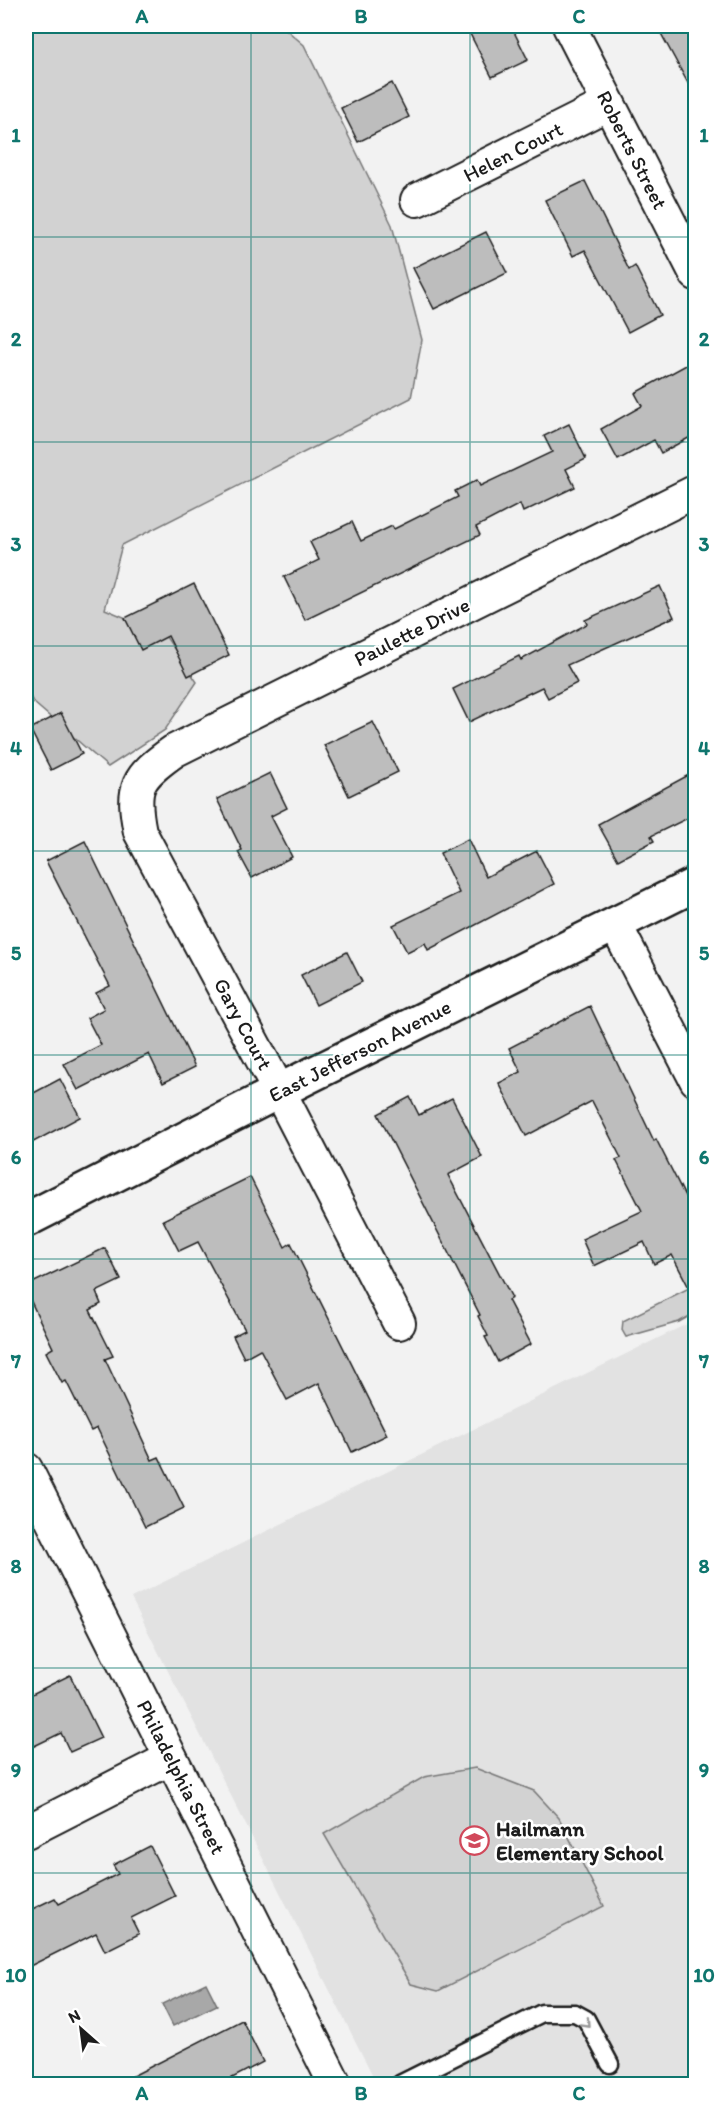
<svg xmlns="http://www.w3.org/2000/svg" width="721" height="2110" font-family="Itim,sans-serif">
	<rect width="100%" height="100%" fill="#f2f2f2"/>
	<filter id="ink" filterUnits="userSpaceOnUse"><feTurbulence type="fractalNoise" baseFrequency=".0167" numOctaves="2"/><feDisplacementMap in="SourceGraphic" scale="12" xChannelSelector="R" yChannelSelector="G"/><feConvolveMatrix kernelMatrix="1 2 1 2 8 2 1 2 1" color-interpolation-filters="sRGB"/></filter>
	<g filter="url(#ink)">
		<!-- built -->
		<polygon fill="#e2e2e2" points="695,1320 695,2084 377,2084 131,1598"/>
		<!-- green -->
		<g fill="#d2d2d2" stroke="#777" stroke-width="1.5">
			<polygon points="26,26 282,26 304,45 392,225 422,340 411,398 122,545 105,609 164,634 197,682 165,730 108,767 33,702 26,688"/>
			<polygon points="695,1285 695,1313 679,1322 626,1337 622,1330 623,1321"/>
			<polygon points="475,1768 534,1791 559,1818 604,1906 438,1991 411,1984 324,1834 424,1777"/>
		</g>
		<!-- water -->
		<polygon fill="#a8a8a8" stroke="#707070" stroke-width="1.5" points="206,1983 217,2005 173,2026 162,2004"/>
		<!-- building -->
		<g fill="#bdbdbd" stroke="#1c1c1c" stroke-width="1.5">
			<polygon points="466,26 511,26 528,60 492,77"/>
			<polygon points="657,26 696,26 696,98"/>
			<polygon points="392,83 409,117 358,142 341,108"/>
			<polygon points="585,181 629,270 635,266 660,315 628,332 585,250 573,256 545,200"/>
			<polygon points="486,232 507,273 434,309 413,268"/>
			<polygon points="688,364 696,377 696,434 661,453 654,440 618,460 601,429 642,406 635,393"/>
			<polygon points="569,424 586,459 566,469 575,487 523,512 520,504 476,527 480,535 305,620 284,577 319,560 310,542 352,522 361,541 392,526 394,529 458,497 455,491 477,480 480,486 552,452 544,436"/>
			<polygon points="194,584 229,655 188,676 168,636 141,650 125,618"/>
			<polygon points="660,586 674,617 567,665 577,683 548,698 542,687 469,722 453,689 519,656 521,660 587,624 585,620"/>
			<polygon points="61,713 82,754 51,770 30,729"/>
			<polygon points="373,722 398,772 349,796 324,745"/>
			<polygon points="696,771 696,814 651,836 654,841 618,860 598,824"/>
			<polygon points="270,773 287,808 271,816 292,857 252,878 238,852 242,850 217,799"/>
			<polygon points="468,839 486,877 537,851 554,884 428,950 425,943 407,952 393,925 459,893 440,853"/>
			<polygon points="85,841 195,1067 163,1083 149,1054 78,1090 64,1064 101,1045 87,1018 104,1009 96,993 110,986 46,861"/>
			<polygon points="347,952 362,982 316,1005 301,975"/>
			<polygon points="590,1006 654,1141 656,1139 696,1218 696,1301 672,1255 654,1264 644,1242 594,1266 582,1239 642,1211 616,1160 621,1158 592,1101 526,1136 499,1083 521,1072 509,1048"/>
			<polygon points="60,1079 80,1117 26,1146 26,1097"/>
			<polygon points="410,1097 419,1115 452,1098 482,1157 448,1175 512,1298 508,1300 531,1344 498,1362 485,1337 488,1336 478,1316 480,1315 378,1114"/>
			<polygon points="250,1177 285,1247 291,1243 387,1435 352,1452 319,1383 287,1400 260,1349 244,1358 233,1336 245,1330 198,1242 179,1251 163,1220"/>
			<polygon points="105,1248 121,1280 96,1292 101,1304 90,1310 113,1356 105,1359 152,1460 159,1457 184,1508 145,1527 97,1428 91,1431 66,1381 62,1383 46,1352 53,1348 26,1291 26,1286"/>
			<polygon points="70,1675 101,1738 70,1752 61,1733 26,1750 26,1697"/>
			<polygon points="150,1846 175,1896 131,1918 139,1934 105,1951 96,1933 26,1968 26,1912 55,1898 59,1904 118,1874 113,1865"/>
			<polygon points="242,2020 263,2062 219,2085 115,2085"/>
		</g>
		<g fill="none" stroke-linecap="round" stroke-linejoin="round">
			<defs>
				<polyline id="service" points="400,2084 542,2013 575,2013 586,2019 610,2064"/>
				<g id="minor">
					<polyline points="569,26 696,274"/>
					<polyline points="417,200 608,104"/>
					<polyline points="615,924 696,1080"/>
					<path d="M399,1323L279,1091L140,832C131,787 136,778 174,751L696,491"/>
					<polyline points="26,1469 335,2084"/>
					<polyline points="26,1832 171,1758"/>
				</g>
				<polyline id="tertiary" points="26,1220 305,1078 696,884"/>
			</defs>
			<!-- service casing -->
			<use href="#service" stroke="#1c1c1c" stroke-width="21"/>
			<!-- minor casing -->
			<use href="#minor" stroke="#1c1c1c" stroke-width="36"/>
			<!-- tertiary casing -->
			<use href="#tertiary" stroke="#1c1c1c" stroke-width="38"/>
			<!-- service -->
			<use href="#service" stroke="#fff" stroke-width="16"/>
			<!-- minor -->
			<use href="#minor" stroke="#fff" stroke-width="32"/>
			<!-- tertiary -->
			<use href="#tertiary" stroke="#fff" stroke-width="33"/>
		</g>
		<!-- one-way arrows -->
		<defs><path id="oneway-chevron" d="M-2-3.5L2.5 0L-2 3.5" fill="none" stroke-width="1.6" stroke-linecap="round" stroke-linejoin="round" transform="scale(1.5)"/></defs>
		<use stroke="#999" href="#oneway-chevron" transform="translate(586 2023) rotate(47)"/>
	</g>
	<!-- grid -->
	<path fill="none" stroke="#0f766e" stroke-width="1.5" stroke-opacity="0.55" d="M251,26V2084M470,26V2084M26,237H696M26,442H696M26,646H696M26,851H696M26,1055H696M26,1259H696M26,1464H696M26,1668H696M26,1873H696"/>
	<!-- icons -->
	<defs>
		<symbol id="school-ring" viewBox="-11 -11 22 22"><circle r="9.5" fill="#fff" stroke="#d1495b" stroke-width="1.5"/><path d="M0-5L7-2L0 1L-7-2ZM-4 1L0 2.5L4 1V4Q0 6-4 4Z" fill="#d1495b"/></symbol>
	</defs>
	<g fill-rule="evenodd">
		<use href="#school-ring" x="458" y="1824" width="33" height="33"/>
	</g>
	<g text-anchor="middle" stroke-width="5" stroke-linejoin="round" paint-order="stroke">
		<!-- street labels -->
		<g font-size="21" fill="#1c1c1c" stroke="#fff">
			<text transform="translate(632 150) rotate(63)" y="7">Roberts Street</text>
			<text transform="translate(513 152) rotate(-27)" y="7">Helen Court</text>
			<text transform="translate(412 632) rotate(-27)" y="7">Paulette Drive</text>
			<text transform="translate(243 1024) rotate(62)" y="7">Gary Court</text>
			<text transform="translate(360 1051) rotate(-27)" y="7">East Jefferson Avenue</text>
			<text transform="translate(181 1777) rotate(63)" y="7">Philadelphia Street</text>
		</g>
		<!-- poi labels -->
		<g font-size="21" font-weight="bold" fill="#1c1c1c" stroke="#fff" text-anchor="start">
			<text x="496" y="1836">Hailmann<tspan x="496" dy="24">Elementary School</tspan></text>
		</g>
	</g>
	<!-- margin -->
	<rect width="721" height="2110" fill="none" stroke="#fff" stroke-width="66"/>
	<!-- north arrow -->
	<g transform="translate(81 2029) rotate(332)" stroke="#ffffff" stroke-width="4.5" paint-order="stroke">
	<path d="M0-4.5L10 22L0 15L-10 22Z" fill="#1c1c1c"/>
	<text y="-9" font-size="16" font-weight="bold" text-anchor="middle" fill="#1c1c1c">N</text>
	</g>
	<rect x="33" y="33" width="655" height="2044" fill="none" stroke="#0f766e" stroke-width="2"/>
	<g font-size="20" text-anchor="middle" font-weight="bold" fill="#0f766e">
		<text x="142" y="23">A</text>
		<text x="361" y="23">B</text>
		<text x="579" y="23">C</text>
		<text x="16" y="142">1</text>
		<text x="704" y="142">1</text>
		<text x="16" y="346">2</text>
		<text x="704" y="346">2</text>
		<text x="16" y="551">3</text>
		<text x="704" y="551">3</text>
		<text x="16" y="755">4</text>
		<text x="704" y="755">4</text>
		<text x="16" y="960">5</text>
		<text x="704" y="960">5</text>
		<text x="16" y="1164">6</text>
		<text x="704" y="1164">6</text>
		<text x="16" y="1368">7</text>
		<text x="704" y="1368">7</text>
		<text x="16" y="1573">8</text>
		<text x="704" y="1573">8</text>
		<text x="16" y="1777">9</text>
		<text x="704" y="1777">9</text>
		<text x="16" y="1982">10</text>
		<text x="704" y="1982">10</text>
		<text x="142" y="2100">A</text>
		<text x="361" y="2100">B</text>
		<text x="579" y="2100">C</text>
	</g>
</svg>
